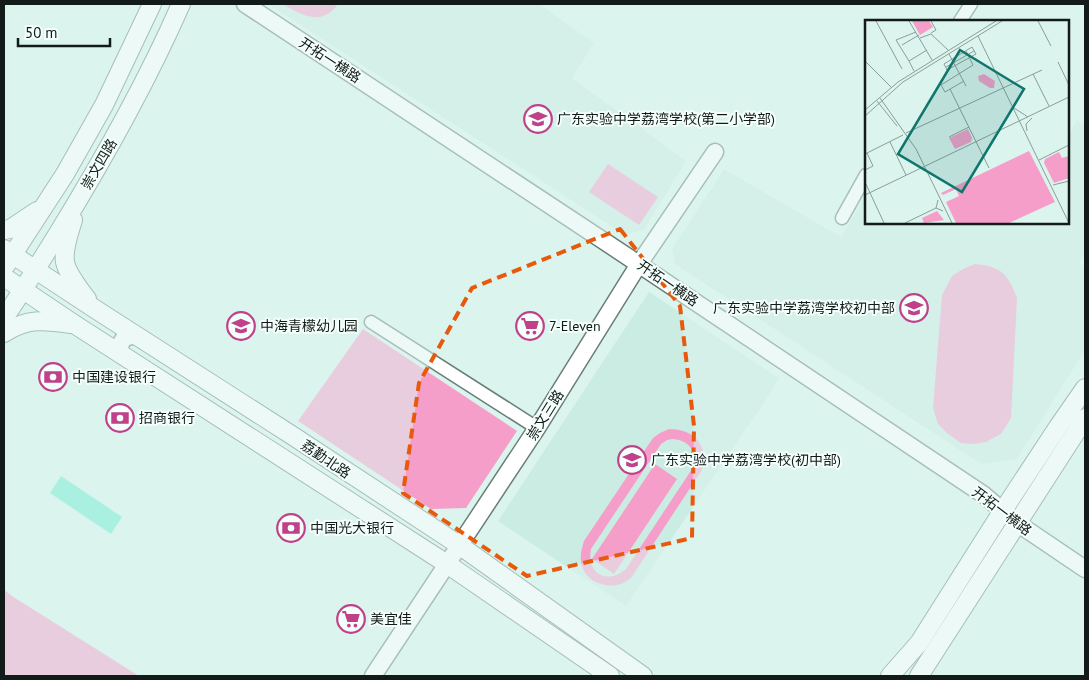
<svg xmlns="http://www.w3.org/2000/svg" width="1089" height="680" font-family="'PT Sans','Noto Sans SC',sans-serif">
	<rect width="100%" height="100%" fill="#dcf4ee"/>
	<!-- built -->
	<g fill="#caece3">
		<polygon points="268,4 539,4 594,43 572,78 686,161 644,230 625,235"/>
		<polygon points="1077,120 1085,125 1085,254 1080,263 1085,267 1085,350 1017,459 981,464 675,264 672,249 724,169 841,237 866,195 866,222 1068,222 1068,136"/>
		<polygon points="649,292 779,378 767,398 626,606 498,521"/>
	</g>
	<!-- green -->
	<g fill="#f59eca" fill-rule="evenodd">
		<path d="M283,4H338C322,27 301,15 283,4Z"/>
		<polygon points="608,164 658,197 639,225 589,192"/>
		<path d="M975,264C1002,267 1007,273 1017,298L1011,418L1001,434L986,442L974,444L961,443L947,433L938,424L933,408L942,295L952,276L963,269Z"/>
		<polygon points="363,329 517,431 466,508 431,509 298,421"/>
		<path d="M669,429C694,429 709,445 702,470L631,578C627,581 622,584 617,585C601,588 582,578 581,561C580,554 582,548 584,541L653,438L660,433ZM672,439C690,440 698,452 692,469L626,569C608,585 586,574 591,549L661,444L667,440Z"/>
		<polygon points="655,464 677,479 614,574 592,559"/>
		<polygon points="4,590 15,598 139,676 4,676"/>
	</g>
	<!-- water -->
	<polygon fill="#6beacf" points="61,476 122,517 111,534 50,493"/>
	<g fill="none" stroke-linecap="round" stroke-linejoin="round">
		<defs>
			<g id="minor">
				<polyline points="960,21 971,4"/>
				<polyline points="842,218 866,175"/>
				<polyline points="371,322 537,428"/>
			</g>
			<g id="tertiary">
				<polyline points="245,4 625,255 984,495 1017,523 1085,569"/>
				<polyline points="121,354 120,345 124,338 135,335"/>
				<polyline points="373,676 537,428 639,264 715,152"/>
			</g>
			<g id="secondary">
				<path d="M73,220C69,233 63,249 65,262C67,273 80,290 87,299"/>
				<polyline points="4,230 10,229 37,211"/>
				<polyline points="4,249 95,309 293,436 459,545 643,676"/>
				<polyline points="6,265 65,174 104,105 152,4"/>
				<polyline points="4,277 74,324 447,564 610,676"/>
				<path d="M4,318C23,291 40,262 57,235C103,160 146,84 181,4"/>
				<path d="M4,333C27,318 44,320 71,324"/>
				<polyline points="890,676 919,643 1002,512 1058,427 1085,388"/>
				<polyline points="919,676 1085,418"/>
			</g>
		</defs>
		<!-- minor casing -->
		<use href="#minor" stroke="#687e78" stroke-width="15"/>
		<!-- tertiary casing -->
		<use href="#tertiary" stroke="#687e78" stroke-width="19"/>
		<!-- secondary casing -->
		<use href="#secondary" stroke="#687e78" stroke-width="20"/>
		<!-- minor -->
		<use href="#minor" stroke="#fff" stroke-width="12"/>
		<!-- tertiary -->
		<use href="#tertiary" stroke="#fff" stroke-width="16"/>
		<!-- secondary -->
		<use href="#secondary" stroke="#fff" stroke-width="18"/>
	</g>
	<!-- marked area -->
	<path d="M0 0H1089V680H0ZM620,229L680,306L694,426L692,538L527,576L403,493L419,383L472,288Z" fill="#dcf4ee" fill-opacity=".55" fill-rule="evenodd"/>
	<path fill="none" stroke="#e8590c" stroke-width="4" stroke-dasharray="10 6" stroke-linejoin="round" d="M620,229L680,306L694,426L692,538L527,576L403,493L419,383L472,288Z"/>
	<!-- icons -->
	<defs>
		<symbol id="school-ring" viewBox="-11 -11 22 22"><circle r="9.5" fill="#f4fefb" stroke="#c0408a" stroke-width="1.5"/><path d="M0-5L7-2L0 1L-7-2ZM-4 1L0 2.5L4 1V4Q0 6-4 4Z" fill="#c0408a"/></symbol>
		<symbol id="supermarket-ring" viewBox="-11 -11 22 22"><circle r="9.5" fill="#f4fefb" stroke="#c0408a" stroke-width="1.5"/><path d="M-6-5.5h2.5l.6 2H6L4.5 2H-2.5L-4.4-4H-6ZM-1.5 3.2a1.3 1.3 0 1 0 .1 0ZM3 3.2a1.3 1.3 0 1 0 .1 0Z" fill="#c0408a"/></symbol>
		<symbol id="bank-ring" viewBox="-11 -11 22 22"><circle r="9.5" fill="#f4fefb" stroke="#c0408a" stroke-width="1.5"/><path d="M-6-4H6V4H-6ZM0-2.3a2.3 2.3 0 1 0 0 4.6a2.3 2.3 0 1 0 0-4.6Z" fill="#c0408a"/></symbol>
	</defs>
	<g fill-rule="evenodd">
		<use href="#school-ring" x="522" y="103" width="32" height="32"/>
		<use href="#school-ring" x="898" y="292" width="32" height="32"/>
		<use href="#school-ring" x="225" y="310" width="32" height="32"/>
		<use href="#supermarket-ring" x="514" y="310" width="32" height="32"/>
		<use href="#bank-ring" x="37" y="361" width="32" height="32"/>
		<use href="#bank-ring" x="104" y="402" width="32" height="32"/>
		<use href="#school-ring" x="616" y="444" width="32" height="32"/>
		<use href="#bank-ring" x="275" y="512" width="32" height="32"/>
		<use href="#supermarket-ring" x="335" y="603" width="32" height="32"/>
	</g>
	<g text-anchor="middle" stroke-width="4" stroke-linejoin="round" paint-order="stroke">
		<!-- street labels -->
		<g font-size="14" fill="#121b18" stroke="#f4fefb">
			<text transform="translate(330 60) rotate(33)" y="5">开拓一横路</text>
			<text transform="translate(99 164) rotate(-60)" y="5">崇文四路</text>
			<text transform="translate(668 283) rotate(34)" y="5">开拓一横路</text>
			<text transform="translate(545 415) rotate(-58)" y="5">崇文三路</text>
			<text transform="translate(326 459) rotate(34)" y="5">荔勤北路</text>
			<text transform="translate(1002 511) rotate(37)" y="5">开拓一横路</text>
		</g>
		<!-- poi labels -->
		<g font-size="14" fill="#121b18" stroke="#f4fefb" text-anchor="start">
			<text x="557" y="124">广东实验中学荔湾学校(第二小学部)</text>
			<text x="895" y="313" text-anchor="end">广东实验中学荔湾学校初中部</text>
			<text x="260" y="331">中海青檬幼儿园</text>
			<text x="549" y="331">7-Eleven</text>
			<text x="72" y="382">中国建设银行</text>
			<text x="139" y="423">招商银行</text>
			<text x="651" y="465">广东实验中学荔湾学校(初中部)</text>
			<text x="310" y="533">中国光大银行</text>
			<text x="370" y="624">美宜佳</text>
		</g>
	</g>
	<!-- overview -->
	<g transform="translate(865 20)">
		<rect width="204" height="204" fill="#dcf4ee"/>
		<path d="M47,1H64L68,7L55,15ZM119,54L130,61L129,68H125L114,61L113,56ZM103,109L107,118L106,122L90,129L84,118ZM164,131L190,182L144,203H91L81,182L94,176L91,169L78,175L76,173ZM194,132L197,138L204,136V158L189,163L179,143L180,139ZM72,191L79,200L59,203L57,198Z" fill="#f59eca"/>
		<path fill="none" stroke="#8b9d98" stroke-width="1" d="M11,1L37,49M44,1L67,40M66,1L71,10L66,13M173,1L186,26M113,16L204,203M55,18L66,14L83,30M37,25L54,15M107,27L111,34L82,50L79,44ZM84,34L101,66M0,41L27,68M44,41L31,20L51,12M193,42L204,65M81,47L109,31M49,51L44,41L62,30M168,54L184,86M99,61L80,72L76,65L108,45L101,31M85,69L124,148M15,78L51,129L87,203M12,81L32,106M149,88L163,97M0,90L33,62L131,1M0,96L38,62L137,1M162,111L161,104L167,98M41,113L177,50M84,117L104,107M25,122L41,155M0,134L38,115M174,140L204,125M0,150L8,146L2,133M0,162L19,203M188,165L204,161M0,175L204,77M73,180L71,188L78,191M40,203L71,188"/>
		<path fill="#0f766e" fill-opacity="0.15" stroke="#0f766e" stroke-width="2.5" d="M95,30L159,69L97,172L33,134Z"/>
		<rect width="204" height="204" fill="none" stroke="#121b18" stroke-width="2.5"/>
	</g>
	<!-- border -->
	<rect width="1089" height="680" fill="none" stroke="#121b18" stroke-width="10"/>
	<!-- scale -->
	<path d="M18 38v8h92v-8" fill="none" stroke="#121b18" stroke-width="2.5"/>
	<text x="25" y="38" font-size="15" fill="#121b18" stroke="#f4fefb" stroke-width="4" paint-order="stroke">50 m</text>
</svg>
